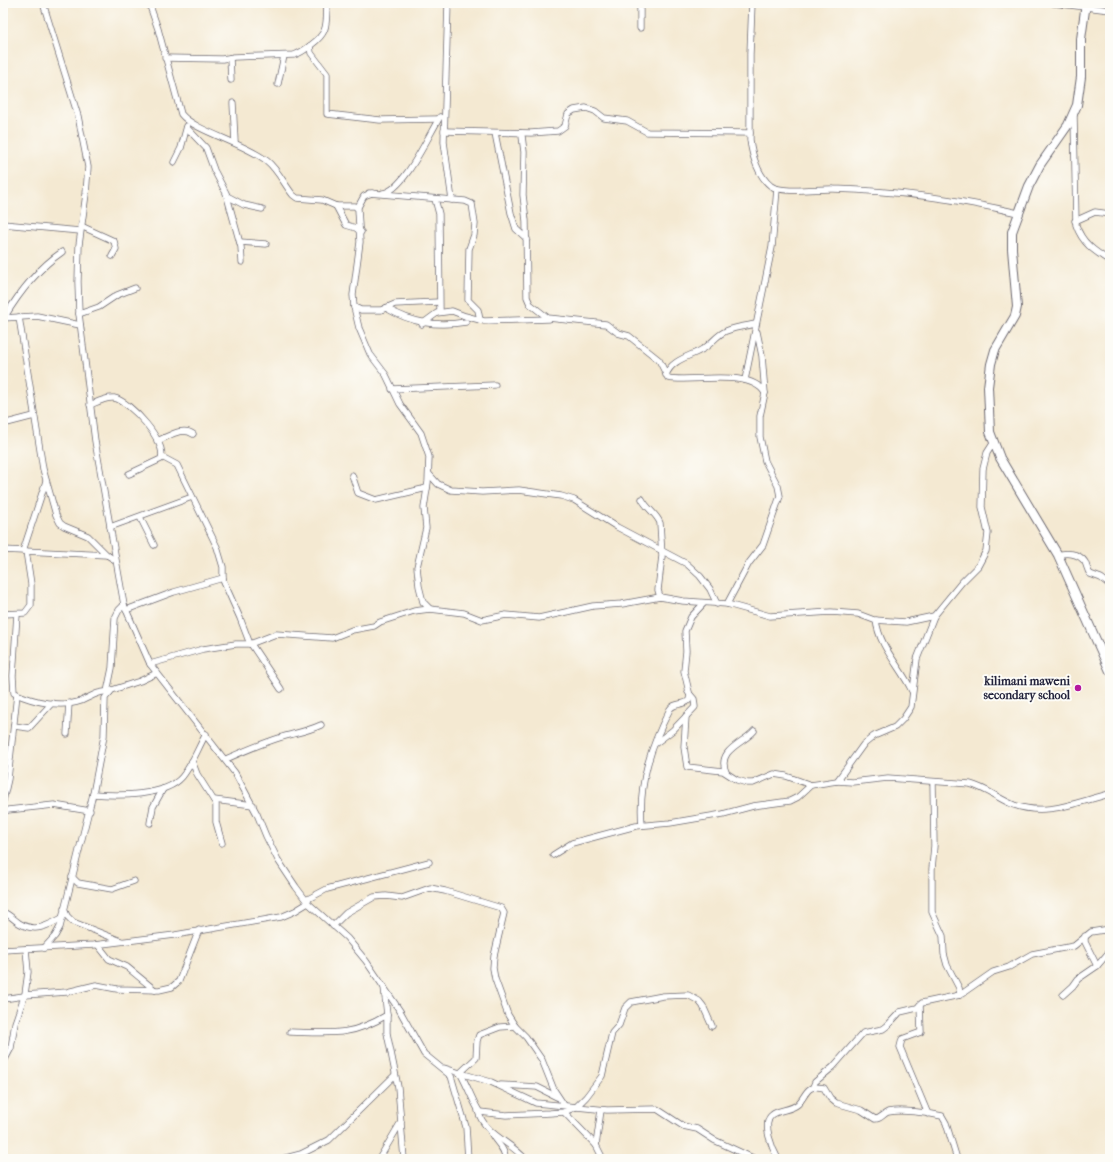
<svg xmlns="http://www.w3.org/2000/svg" width="1113" height="1162" font-family="'IM FELL French Canon',serif">
	<rect width="100%" height="100%" fill="#fdfcf7"/>
	<filter id="ink" filterUnits="userSpaceOnUse"><feTurbulence type="fractalNoise" baseFrequency=".025" numOctaves="2"/><feDisplacementMap in="SourceGraphic" scale="8" xChannelSelector="R" yChannelSelector="G"/><feConvolveMatrix kernelMatrix="1 2 1 2 8 2 1 2 1" color-interpolation-filters="sRGB"/></filter>
	<filter id="wash" filterUnits="userSpaceOnUse"><feTurbulence type="fractalNoise" baseFrequency=".012" numOctaves="4" result="noise"/><feDisplacementMap in="SourceGraphic" scale="16" xChannelSelector="R" yChannelSelector="G"/><feGaussianBlur stdDeviation="0.9" result="paint"/><feColorMatrix in="noise" values="0 0 0 0 0 0 0 0 0 0 0 0 0 0 0 0 0 1.4 0 .05"/><feComposite in="paint" operator="in"/></filter>
	<g filter="url(#wash)">
		<rect width="100%" height="100%" fill="#f4e9d2"/>
	</g>
	<g filter="url(#ink)">
		<g fill="none" stroke-linecap="round" stroke-linejoin="round">
			<defs>
				<g id="street">
					<polyline points="43,3 78,116 88,167 86,194 79,245 78,282 79,314 95,441 124,605 150,664 235,773 257,814 266,836 278,860 296,887 308,903 347,938 366,961 400,1011 424,1054 451,1076 466,1127 468,1159"/>
					<path d="M149,3L158,29L181,114C194,131 245,143 267,161C278,170 284,184 293,195L297,198L322,200L336,206H355L358,209L360,242L353,295L354,307L359,328L370,354L386,375L400,404L421,433L429,457L428,482L424,508L426,528L417,567L419,586L423,602L430,609L464,613L482,620L506,615L539,618L593,606L622,604L660,597L683,601L727,604L770,616L831,612L858,614L874,620L906,622L934,616L962,582L978,566L986,551L988,533L982,507L983,469L987,453L994,442"/>
					<polyline points="448,3 444,142 452,200"/>
					<path d="M752,3L750,54V140C752,155 758,176 771,186C783,194 819,188 834,189C896,191 958,199 1018,213"/>
					<polyline points="1053,3 1110,10"/>
					<polyline points="640,28 640,3"/>
					<polyline points="310,46 311,53 327,74 327,114 380,120 438,119"/>
					<path d="M165,58L222,59L234,57L294,55C301,53 306,49 311,45C329,32 326,24 327,3"/>
					<polyline points="230,58 231,80"/>
					<polyline points="278,84 284,56"/>
					<polyline points="233,103 235,142"/>
					<path d="M1074,115L1076,225C1082,243 1094,251 1110,261"/>
					<polyline points="187,128 206,148 214,170 226,193 241,247 242,262"/>
					<polyline points="444,131 531,133 558,131 565,126 568,114 574,110 586,108 595,111 604,118 627,121 647,132 750,133"/>
					<polyline points="495,133 511,213 516,229 527,239"/>
					<path d="M520,133L522,136L524,152L523,195L526,221L527,297L530,304L548,318L606,324L618,333L629,336L659,360L668,378C692,383 750,368 765,393L760,416V437L765,461L778,486L780,496L763,545L749,563L727,604"/>
					<polyline points="174,162 181,148 187,126"/>
					<polyline points="369,193 465,201 472,204 475,224 474,235 469,249 468,300 478,310 480,320"/>
					<path d="M383,193C404,191 429,134 440,117"/>
					<polyline points="227,196 244,205 262,209"/>
					<polyline points="435,199 439,214 440,312"/>
					<polyline points="336,206 346,225 356,228 361,232"/>
					<polyline points="358,207 364,196 372,193"/>
					<polyline points="1075,221 1095,212 1110,214"/>
					<polyline points="3,224 80,231"/>
					<polyline points="81,226 114,241 116,249 112,256"/>
					<polyline points="240,242 266,244"/>
					<polyline points="354,307 361,310 381,310 395,304 439,302"/>
					<path d="M386,308C412,323 436,327 466,322"/>
					<polyline points="79,314 99,307 117,295 135,288"/>
					<polyline points="19,317 43,469 56,515 60,523 64,526 88,536 107,555 115,560"/>
					<polyline points="3,318 37,316 80,325"/>
					<path d="M4,318C19,293 37,269 62,252"/>
					<polyline points="422,324 437,313 452,311 465,316 484,321 549,319"/>
					<polyline points="757,332 762,356 765,393"/>
					<path d="M666,375C672,358 694,356 706,347C713,342 718,334 726,331C735,327 746,326 756,324"/>
					<polyline points="745,380 772,247 777,189"/>
					<polyline points="392,389 495,385"/>
					<path d="M90,405C97,402 106,397 114,398C130,401 168,443 161,459L129,474"/>
					<polyline points="3,424 34,416"/>
					<path d="M157,441C168,437 182,426 193,434"/>
					<polyline points="162,457 177,465 217,547 223,567 223,580 240,618 250,644"/>
					<polyline points="429,474 438,484 451,490 482,492 519,490 561,496 574,500 617,527 687,564 700,576 710,589 717,604"/>
					<polyline points="352,475 358,493 376,500 427,488"/>
					<path d="M642,499C647,509 657,514 660,523L662,556L658,590L660,597"/>
					<polyline points="140,517 154,545"/>
					<polyline points="110,527 192,497"/>
					<polyline points="3,550 107,555"/>
					<polyline points="23,551 46,481"/>
					<path d="M1058,555C1066,552 1079,553 1085,562C1087,566 1087,570 1090,574L1101,578L1110,585"/>
					<polyline points="126,610 174,592 223,578"/>
					<polyline points="3,614 25,613 31,605 31,584 26,551"/>
					<path d="M17,614L13,676L14,693C34,702 60,708 81,701C90,697 100,690 110,692"/>
					<path d="M876,620C879,647 901,667 912,691"/>
					<polyline points="251,644 281,689"/>
					<polyline points="150,664 203,649 236,644 250,644 276,634 332,638 352,630 374,626 380,622 414,611 430,609"/>
					<polyline points="107,692 112,668 115,618 119,610 124,605"/>
					<polyline points="686,716 684,747 687,767 723,771 737,780 747,783 753,783 774,774 786,776 811,785"/>
					<polyline points="14,726 29,728 52,703"/>
					<polyline points="67,734 69,703"/>
					<polyline points="656,743 673,730 695,707 694,699 688,692"/>
					<path d="M226,759C244,751 263,743 282,737C296,733 308,731 321,725"/>
					<polyline points="192,761 197,774 216,804 216,822 222,843"/>
					<path d="M726,772C716,750 744,743 754,731"/>
					<path d="M837,781L852,782L888,778L970,784C986,788 999,799 1014,805C1048,817 1078,801 1110,794"/>
					<path d="M93,794C117,796 165,797 182,777C192,765 198,748 206,734"/>
					<polyline points="214,800 253,805"/>
					<polyline points="3,801 8,779 17,694"/>
					<polyline points="3,812 8,810 54,805 90,811"/>
					<polyline points="150,823 153,807 163,789"/>
					<path d="M642,825C638,783 651,746 670,709C675,702 684,706 689,700L690,696L684,671L686,651L685,631L691,617L704,603"/>
					<polyline points="553,855 572,843 636,826 670,823 723,814 753,806 790,801 798,797 811,785 837,781 863,745 874,736 895,727 903,719 911,707 917,659 934,616"/>
					<polyline points="72,877 78,883 112,889 134,881"/>
					<polyline points="306,900 327,889 429,862"/>
					<polyline points="64,909 67,916 73,922 121,941"/>
					<path d="M3,912C9,914 13,919 19,923C35,933 47,926 62,918"/>
					<polyline points="333,926 346,913 374,897 386,896 402,898 430,888 445,891 501,908 504,913 494,956 493,968 495,979 508,1015 515,1026 526,1037 542,1060 554,1090 564,1105"/>
					<polyline points="98,945 109,959 127,967 155,990"/>
					<polyline points="44,948 55,936 60,927 93,794 104,736 105,698 112,690 140,681 157,673"/>
					<polyline points="3,950 94,945 175,935 281,917 295,911 308,903"/>
					<polyline points="1097,966 1110,951"/>
					<polyline points="384,987 387,1015 387,1033 398,1087 404,1159"/>
					<polyline points="25,995 67,992 96,985 117,989 159,990 172,987 179,981 199,930"/>
					<polyline points="960,995 993,972 1009,967 1032,954 1074,946 1091,932 1110,929"/>
					<polyline points="1063,995 1073,986 1078,979 1097,966 1085,942 1085,936"/>
					<polyline points="3,999 24,996"/>
					<polyline points="920,1005 921,1032 902,1039 900,1047 928,1114"/>
					<path d="M290,1032C330,1033 351,1037 387,1015"/>
					<polyline points="3,1063 11,1048 15,1023 25,994 28,972 26,949"/>
					<path d="M444,1068L460,1073C466,1082 475,1107 480,1112L506,1115L550,1113L564,1112L576,1107L586,1097L602,1076L612,1033L619,1025L625,1008L631,1002L663,996L688,995L699,1001L703,1006L712,1026"/>
					<polyline points="460,1073 491,1082 536,1103 607,1110 657,1109 683,1126 697,1129 714,1140 755,1159"/>
					<polyline points="460,1073 476,1058 477,1041 479,1035 500,1027 515,1026"/>
					<polyline points="501,1085 537,1087 557,1097"/>
					<polyline points="813,1087 815,1082 833,1067 863,1033 883,1029 887,1026 900,1012 917,1008 922,1003 960,995 959,988 947,965 944,954 943,936 932,912 932,869 934,846 933,782"/>
					<polyline points="601,1110 596,1145 603,1159"/>
					<path d="M478,1111C485,1135 510,1141 525,1159"/>
					<polyline points="564,1112 596,1145"/>
					<path d="M491,1132C494,1142 506,1148 505,1159"/>
					<polyline points="282,1159 301,1154 329,1140 395,1075"/>
					<polyline points="379,1159 401,1122"/>
					<path d="M778,1159C773,1150 761,1123 772,1115C779,1109 790,1111 798,1104C808,1094 805,1084 824,1088L830,1098L836,1103L861,1110L875,1119C881,1119 883,1114 888,1112C901,1109 929,1113 942,1116L946,1123L957,1159"/>
				</g>
				<polyline id="secondary" points="1086,3 1081,39 1081,77 1077,105 1068,125 1040,165 1029,186 1012,232 1012,249 1017,307 1015,316 995,350 991,364 988,387 990,432 1000,458 1058,555 1110,671"/>
			</defs>
			<!-- street casing -->
			<use href="#street" stroke="#6c6870" stroke-width="7"/>
			<!-- secondary casing -->
			<use href="#secondary" stroke="#6c6870" stroke-width="10"/>
			<!-- street -->
			<use href="#street" stroke="#fff" stroke-width="5.5"/>
			<!-- secondary -->
			<use href="#secondary" stroke="#fff" stroke-width="8"/>
		</g>
	</g>
	<!-- markers -->
	<circle fill="#b5179e" stroke="#fdfcf7" stroke-width="1.5" cx="1078" cy="688" r="4"/>
	<g text-anchor="middle" stroke-width="4" stroke-linejoin="round" paint-order="stroke">
		<!-- poi labels -->
		<g font-size="12" font-weight="bold" fill="#22223b" stroke="#fdfcf7" text-anchor="end">
			<text x="1070" y="685">kilimani maweni<tspan x="1070" dy="14">secondary school</tspan></text>
		</g>
	</g>
	<!-- margin -->
	<rect width="1113" height="1162" fill="none" stroke="#fdfcf7" stroke-width="16"/>
</svg>
